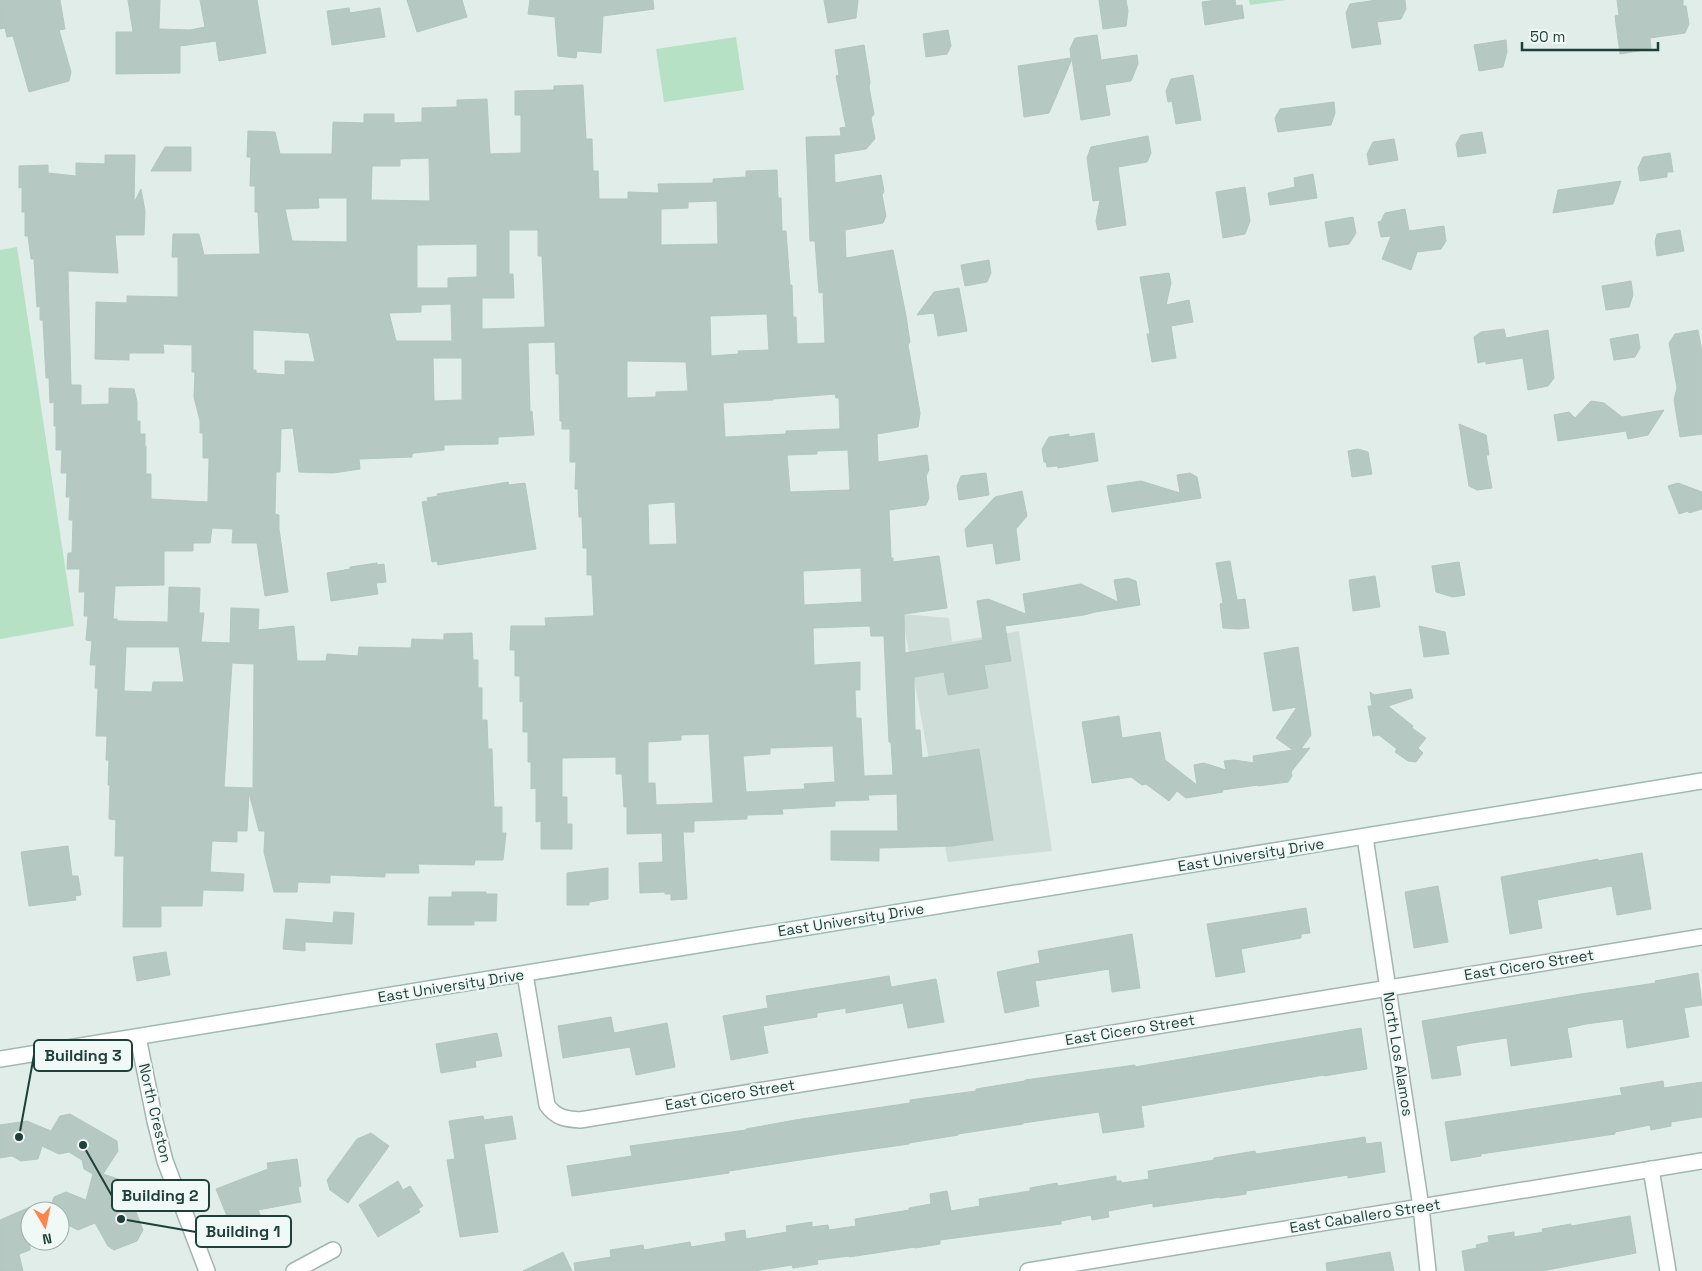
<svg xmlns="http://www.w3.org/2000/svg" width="1702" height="1271" font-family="'Space Grotesk',sans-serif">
	<rect width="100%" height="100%" fill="#e0ede8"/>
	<!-- built -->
	<polygon fill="#ceddd7" points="902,614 949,618 952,642 1019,631 1052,851 948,862"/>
	<!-- green -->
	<g fill="#b7e1c5">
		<polygon points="1249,0 1286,0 1250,5"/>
		<polygon points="736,37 744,90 664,102 656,49"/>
		<polygon points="17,247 74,626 0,639 0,250"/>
	</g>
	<!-- building -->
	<g fill="#b5c8c1" stroke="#b2c7c0" fill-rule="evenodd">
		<polygon points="0,0 60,0 65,29 59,30 71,72 69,81 29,92 13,36 7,37 5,28 0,29"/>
		<polygon points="128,0 160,0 159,29 190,30 205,27 200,0 257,0 266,53 219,61 216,41 180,46 180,73 116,74 116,32 133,32"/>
		<polygon points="407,0 462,0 467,17 417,32"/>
		<polygon points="530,0 653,0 654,9 603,16 601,53 577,51 576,58 558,56 555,17 528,14"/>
		<polygon points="824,0 858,0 856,18 828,23"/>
		<polygon points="1099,0 1126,0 1128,11 1126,26 1103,29"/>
		<polygon points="1216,0 1235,0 1236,6 1242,5 1244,18 1205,25 1202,2"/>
		<polygon points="1377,0 1405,0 1406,9 1401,19 1377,22 1381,44 1352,48 1346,13 1350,4"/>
		<polygon points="1617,0 1683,0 1683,6 1686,6 1689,24 1685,33 1650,38 1651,49 1620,54 1615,16 1619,15"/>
		<polygon points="349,8 350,13 380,8 385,37 332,45 327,11"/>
		<polygon points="948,30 951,46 947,54 926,57 923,34"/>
		<polygon points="1097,35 1101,60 1137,55 1138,64 1131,81 1105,85 1110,115 1081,120 1072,59 1049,113 1024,117 1018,66 1071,58 1070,49 1075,38"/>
		<polygon points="1506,40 1507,52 1503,67 1479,71 1474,45"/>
		<path d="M864,45L870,82L869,87L874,114L871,118L875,139L866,149L834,154L835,183L881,175L884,191L882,195L886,216L883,223L845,230L846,258L893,250L906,316L910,342L908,345L920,413L918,427L877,434L878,462L927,455L929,470L926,476L929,498L926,505L889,510L891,558H893V562L939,556L947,608L904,614L905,653L983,640L977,601L988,599L1026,614L1023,594L1081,584L1118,602L1114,580L1128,578L1136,581L1140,605L1095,612L1084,615L1005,626L1011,661L984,665L988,688L948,695L944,672L914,677L915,730H920L922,758L979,749L993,840L952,846L879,848V861L831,860V831H898L897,794L868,795L869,800L835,801V806L782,809L783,814L747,815V819L694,821V832H683L687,899L671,900V894H665V892L640,893L639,863L663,862L662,833L627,834V807H624L622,774H616V757L562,758V797H567V824H572V849H541V821L536,822V788L531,789V762H528V732H523V701L520,702V676H515V650H510L511,626H546L545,618L594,616L592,575H587V548H583L582,517H579L578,489H575L576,462H570V429H562V421H560L559,374H556L555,342L528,343L530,412L532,411L534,435L498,437V444L444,445V450L414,453L412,454V457L359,459L360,469L333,473L299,472L293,428L281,429L280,472H276L275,514L279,515V529L288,592L265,596L257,543H232L233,529L212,528L210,543H193V551H164V585L115,586L113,619H117V621L168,622L169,587L200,588L199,613H204L201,642L230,643L231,608L259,609L258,630L294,626L297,661H326L327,654L358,656L359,647L411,648L412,639L444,640V634L472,633L473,660H478V688H482V720H487L488,749H492L494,807H502V833H506L503,860H475L474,865L418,864L419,873H385V877L330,875V883L298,882L297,892H274L264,852L265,831H259L249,793L247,831H237V842L212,841L210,872L244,874L243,891L203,890L202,906H161V927H123L124,856H115L116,820L109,819L110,785H108L109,760H106L107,736H96L98,688H95L96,665H90L92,641L86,640L88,616H84L85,592H79L80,569H67L68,553H72L73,520H69L70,497H66L67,473H61L62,450H56V426H54V402L50,403L49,378H46L43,320H40V306L37,307L34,259H31L28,236H25V212H22V187L19,188V166L48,165V173L76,176V163L105,164V155H135L134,203L141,189L145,211L144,235H115L118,273L68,271L71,385H81V405L109,404V388L134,389L137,402V421H140V434H145V446H146V474H151V499L208,502L209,458H203V433H200V421L194,397L195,372H192V345L163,344L164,353H129V360L95,359L96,302L127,303V296L178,297V257H172L173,234H199L204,255L260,254L258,212H255V186H250L251,157H247L248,131L275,132L280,154H332L333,122L364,123V114H394V123L422,122V108L457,107V100L487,99L490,154L521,153V115H515V91L554,90V86L583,85L586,139H592L593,171H598L599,199H628V192L659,193L658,184L713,183V179L746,177V171L777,170L778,198H781L782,231H786L790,285H792L793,317H796L797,344L825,343L823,292L819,293L815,241H810L806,137L841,136L840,128L846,127L836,76L839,75L835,50ZM429,158L430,201L371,200L372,166H400V159ZM318,198H347V242L292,241L285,209L319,208ZM717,201L718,244L661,245V209L688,208V202ZM509,230H538V256H542L545,327L482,329V298H514L513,274H509ZM477,244V277L448,278V288H417V245ZM451,304L452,341H396L389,313L421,312V305ZM767,314L769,350L738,351L739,354L711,356L710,316ZM253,330L309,333L315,362L285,361V375L256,373V370H253ZM433,358H462V400L434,401ZM627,361L686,362L688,391L656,392V397L627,398ZM835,394L836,398H839L840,429L786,431V434L725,437L723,403L773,400V399ZM848,450L850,490L790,492L787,455L817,454V451ZM675,502L677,544L649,545L648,504ZM861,568L862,602L804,605L803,571ZM870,626L871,636H884L889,742H891L893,775L864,776L861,718H856L855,690H860V662L814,665L813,628ZM126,647H179L184,682H153L152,692L124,691ZM232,663L254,664L253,788L224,787ZM709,734L713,803L656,805L655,783H648V742L681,740V735ZM833,746L835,782L804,784L805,789L746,792L743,756L770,754V748Z"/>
		<polygon points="1193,75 1201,120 1176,124 1172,101 1168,102 1166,91 1171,79"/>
		<polygon points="1334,102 1335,113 1331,125 1278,132 1275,118 1280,109"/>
		<polygon points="1482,132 1486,153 1458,157 1456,144 1461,135"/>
		<polygon points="1148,136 1151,153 1147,162 1118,167 1126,225 1098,230 1096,221 1100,200 1093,201 1087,158 1091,147"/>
		<polygon points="1394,139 1398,160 1369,165 1367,154 1373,142"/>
		<polygon points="165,147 191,147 191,171 151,171"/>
		<polygon points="1670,153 1673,172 1667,172 1667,177 1640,181 1638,168 1643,157"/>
		<polygon points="1313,174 1317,198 1270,205 1268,193 1295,187 1294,178"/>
		<polygon points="1621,181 1613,204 1553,213 1558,190"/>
		<polygon points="1245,187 1250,221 1245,234 1223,238 1216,192"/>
		<polygon points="1405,209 1409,231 1444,226 1446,241 1441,249 1417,252 1411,270 1382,259 1391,236 1381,237 1378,222 1381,221 1385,213"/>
		<polygon points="1353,217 1356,233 1349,244 1329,247 1325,222"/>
		<polygon points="1680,230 1684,251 1657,256 1655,242 1657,234"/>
		<polygon points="989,260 991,273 987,282 965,286 961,265"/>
		<polygon points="1169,273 1171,283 1166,305 1189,300 1193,322 1171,326 1176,358 1152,362 1147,334 1150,334 1140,277"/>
		<polygon points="1631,281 1633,295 1629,307 1606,310 1602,286"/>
		<polygon points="959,288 967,331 938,336 934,313 917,315 934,292"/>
		<polygon points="1504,329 1506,338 1548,330 1554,378 1548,386 1528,390 1523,358 1486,364 1486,361 1478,363 1474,337 1481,332"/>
		<polygon points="1698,330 1702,352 1702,434 1680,437 1674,400 1677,388 1669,343 1675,334"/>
		<polygon points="1638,334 1640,348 1635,357 1614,360 1610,339"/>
		<polygon points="1591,401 1604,403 1622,417 1664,410 1648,435 1628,439 1626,431 1558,441 1554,415 1569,412 1575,418"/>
		<polygon points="1459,424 1486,435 1489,455 1486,455 1492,488 1477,490 1469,486"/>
		<polygon points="1094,433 1098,461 1058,468 1057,466 1047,467 1046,462 1044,462 1042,449 1049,437 1069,434 1069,437"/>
		<polygon points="1358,449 1368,452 1372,474 1352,477 1348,451"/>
		<polygon points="986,473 989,495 959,500 957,486 961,476"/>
		<polygon points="1190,473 1197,477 1201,498 1112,512 1107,486 1141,481 1180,493 1177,475"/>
		<polygon points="508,482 509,485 525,483 536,549 438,565 437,561 432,562 422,502 428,501 427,498 438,496 437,494"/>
		<polygon points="1678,483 1702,492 1702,509 1689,513 1688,511 1679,514 1668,486"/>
		<polygon points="1022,491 1027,516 1016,529 1020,560 996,564 993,543 967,547 965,529 995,497"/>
		<polygon points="1230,561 1237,600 1245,599 1249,628 1238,629 1223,628 1220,604 1223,603 1216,563"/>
		<polygon points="1459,562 1465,595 1453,597 1436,592 1432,566"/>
		<polygon points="377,563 377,565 384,564 386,582 376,583 378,594 331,601 327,573 350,569 350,567"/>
		<polygon points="1375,576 1380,607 1353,611 1349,580"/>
		<polygon points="1419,626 1445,632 1449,654 1424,657"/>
		<polygon points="1298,647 1311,735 1301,749 1310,748 1291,772 1292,776 1288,782 1258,786 1258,785 1222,790 1223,792 1186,798 1177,791 1169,801 1146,784 1142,785 1131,777 1092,783 1082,722 1119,716 1122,738 1160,732 1165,760 1197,785 1194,765 1204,763 1226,770 1224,761 1234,760 1254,763 1253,756 1293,750 1276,738 1297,707 1273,711 1264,653"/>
		<polygon points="1411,689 1413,698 1388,706 1413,726 1412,728 1426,738 1418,748 1423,753 1416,762 1408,761 1395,752 1397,749 1379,735 1373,736 1368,706 1372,706 1370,692 1374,695"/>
		<polygon points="68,846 72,876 78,876 81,895 75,896 76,900 29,906 21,852"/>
		<polygon points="1642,853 1651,909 1617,915 1612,886 1537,900 1542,928 1510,934 1501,877 1598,859 1598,861"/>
		<polygon points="608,868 608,899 589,902 589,905 567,905 567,873"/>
		<polygon points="1438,886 1448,942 1414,948 1405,892"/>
		<polygon points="452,892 486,892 486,894 497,894 496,921 474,921 474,925 428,925 429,897 452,897"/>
		<polygon points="1306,908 1310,933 1301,934 1301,938 1241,949 1245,972 1216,977 1207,924"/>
		<polygon points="334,912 354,913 352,944 305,942 305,951 283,949 286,919 333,923"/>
		<polygon points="1132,934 1140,988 1112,992 1109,969 1035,981 1039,1006 1005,1013 997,972 1040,963 1038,951"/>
		<polygon points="166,952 170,975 137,981 133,957"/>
		<polygon points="1698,973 1702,1005 1684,1008 1689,1037 1627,1048 1623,1019 1586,1024 1567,1028 1572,1057 1511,1066 1507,1038 1472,1043 1456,1046 1461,1075 1432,1079 1422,1021 1581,994 1656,983 1655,981"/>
		<polygon points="889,976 891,987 936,979 944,1022 908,1028 903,1003 846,1013 846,1008 817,1013 817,1017 763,1026 768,1053 731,1060 723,1016 768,1008 766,996"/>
		<polygon points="611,1017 614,1033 667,1023 675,1067 636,1075 630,1047 563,1058 558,1026"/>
		<polygon points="1361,1028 1367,1069 1324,1076 1324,1075 1141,1106 1144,1127 1103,1133 1099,1112 1023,1123 1023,1124 958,1134 958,1135 909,1143 909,1144 845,1153 729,1171 729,1173 572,1196 567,1166 632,1156 630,1146 746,1130 746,1129 795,1120 910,1103 910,1100 976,1091 976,1089 1025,1081 1025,1080 1135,1065 1135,1067"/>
		<polygon points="497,1033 502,1056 475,1061 476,1067 441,1073 436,1044"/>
		<polygon points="1663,1081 1664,1088 1702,1082 1702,1117 1671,1122 1671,1126 1651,1130 1650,1125 1615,1132 1615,1134 1481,1154 1481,1156 1451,1161 1445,1122 1622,1095 1620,1088"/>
		<polygon points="70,1114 117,1141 118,1151 103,1174 124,1181 143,1230 137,1241 114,1250 108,1246 95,1223 78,1230 60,1221 60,1211 49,1211 54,1197 66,1192 86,1200 93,1174 84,1169 82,1160 69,1152 59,1154 42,1146 38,1159 21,1161 12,1156 0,1158 0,1125 27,1121 51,1131 60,1116"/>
		<polygon points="483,1116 484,1120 512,1116 516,1139 484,1144 498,1232 460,1237 447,1160 455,1159 449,1121"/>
		<polygon points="371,1133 389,1146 348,1203 330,1190 327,1180 357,1139"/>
		<polygon points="1365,1137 1366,1144 1381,1142 1385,1172 1348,1178 1348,1175 1246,1191 1246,1194 1220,1198 1220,1197 1153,1207 1153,1203 1108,1211 1109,1217 1092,1220 1091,1215 1061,1221 1061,1224 940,1240 940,1244 915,1248 915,1247 849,1257 849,1256 817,1260 818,1264 793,1268 792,1265 754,1271 575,1271 574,1263 611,1257 610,1250 643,1245 644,1250 690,1242 691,1247 726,1241 725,1233 745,1230 746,1239 787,1232 786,1226 812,1222 812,1227 828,1225 829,1230 856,1226 855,1219 909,1210 909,1208 931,1204 930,1194 947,1191 951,1211 980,1206 979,1199 1030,1191 1030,1188 1057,1183 1058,1186 1116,1176 1116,1181 1121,1181 1122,1183 1149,1179 1148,1171 1214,1160 1214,1158 1255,1151 1256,1154"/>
		<polygon points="297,1159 301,1186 298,1187 301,1202 258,1210 266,1228 236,1238 216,1189 268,1169 267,1163"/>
		<polygon points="398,1181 403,1190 410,1186 423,1206 418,1209 420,1212 378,1237 359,1205"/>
		<polygon points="30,1207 30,1250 19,1254 23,1271 0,1271 0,1220"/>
		<polygon points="1630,1216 1636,1253 1542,1271 1465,1271 1462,1251 1477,1248 1476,1245 1489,1242 1488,1236 1514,1232 1514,1237 1543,1232 1542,1229 1571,1224 1571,1226"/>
		<polygon points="563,1252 572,1271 523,1271"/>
		<polygon points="1390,1252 1394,1271 1327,1271 1326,1263"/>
	</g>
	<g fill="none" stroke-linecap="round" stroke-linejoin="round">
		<defs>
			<g id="street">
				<polyline points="1365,837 1421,1207 1428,1271"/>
				<path d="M525,974L547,1105C556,1118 566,1119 580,1120L1702,937"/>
				<polyline points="138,1037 155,1121 165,1161 207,1271"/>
				<polyline points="1651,1169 1668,1271"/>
				<polyline points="294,1271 333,1250"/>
				<polyline points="1028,1271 1702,1161"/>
			</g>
			<polyline id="secondary" points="0,1059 1702,781"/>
		</defs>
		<!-- street casing -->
		<use href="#street" stroke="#a2b5b0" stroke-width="18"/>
		<!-- secondary casing -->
		<use href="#secondary" stroke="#9ebab2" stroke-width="18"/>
		<!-- street -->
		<use href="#street" stroke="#fff" stroke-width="15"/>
		<!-- secondary -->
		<use href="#secondary" stroke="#fff" stroke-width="15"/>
	</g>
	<g text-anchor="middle" stroke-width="4.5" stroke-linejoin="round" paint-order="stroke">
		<!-- street labels -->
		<g font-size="15" fill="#1f3f39" stroke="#f1f9f6">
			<text transform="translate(1251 855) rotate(-9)" y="5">East University Drive</text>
			<text transform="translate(851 920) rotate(-9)" y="5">East University Drive</text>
			<text transform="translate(1529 965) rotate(-9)" y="5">East Cicero Street</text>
			<text transform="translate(451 986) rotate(-9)" y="5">East University Drive</text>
			<text transform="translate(1130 1030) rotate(-9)" y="5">East Cicero Street</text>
			<text transform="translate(1398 1054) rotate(81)" y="5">North Los Alamos</text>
			<text transform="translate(730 1095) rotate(-9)" y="5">East Cicero Street</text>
			<text transform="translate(155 1113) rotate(77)" y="5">North Creston</text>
			<text transform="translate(1365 1216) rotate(-9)" y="5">East Caballero Street</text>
		</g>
	</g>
	<!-- callouts -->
	<path fill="none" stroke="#1f3f39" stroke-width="2" d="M19 1137L34 1055M83 1145L112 1196M121 1219L196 1232"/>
	<g fill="#1f3f39" stroke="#f1f9f6" stroke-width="2">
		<circle cx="19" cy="1137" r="5"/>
		<circle cx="83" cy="1145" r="5"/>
		<circle cx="121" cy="1219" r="5"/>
	</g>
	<g fill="#f1f9f6" stroke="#1f3f39" stroke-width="2">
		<rect x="34" y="1040" width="98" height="31" rx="5"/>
		<rect x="112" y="1180" width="97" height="31" rx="5"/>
		<rect x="196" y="1216" width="95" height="31" rx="5"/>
	</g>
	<g font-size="16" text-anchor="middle" font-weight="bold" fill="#1f3f39">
		<text x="83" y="1061">Building 3</text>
		<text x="160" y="1201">Building 2</text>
		<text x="243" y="1237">Building 1</text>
	</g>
	<!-- north arrow -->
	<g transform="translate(45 1226) rotate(171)"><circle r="24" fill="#f1f9f6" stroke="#9dafaa"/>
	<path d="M0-4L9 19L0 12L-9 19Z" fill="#ff844c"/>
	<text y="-8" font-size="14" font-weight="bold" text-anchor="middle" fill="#1f3f39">N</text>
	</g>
	<!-- scale -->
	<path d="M1522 42v8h136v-8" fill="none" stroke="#1f3f39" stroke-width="2.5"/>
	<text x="1530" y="42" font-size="15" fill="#1f3f39" stroke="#f1f9f6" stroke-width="4" paint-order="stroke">50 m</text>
</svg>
